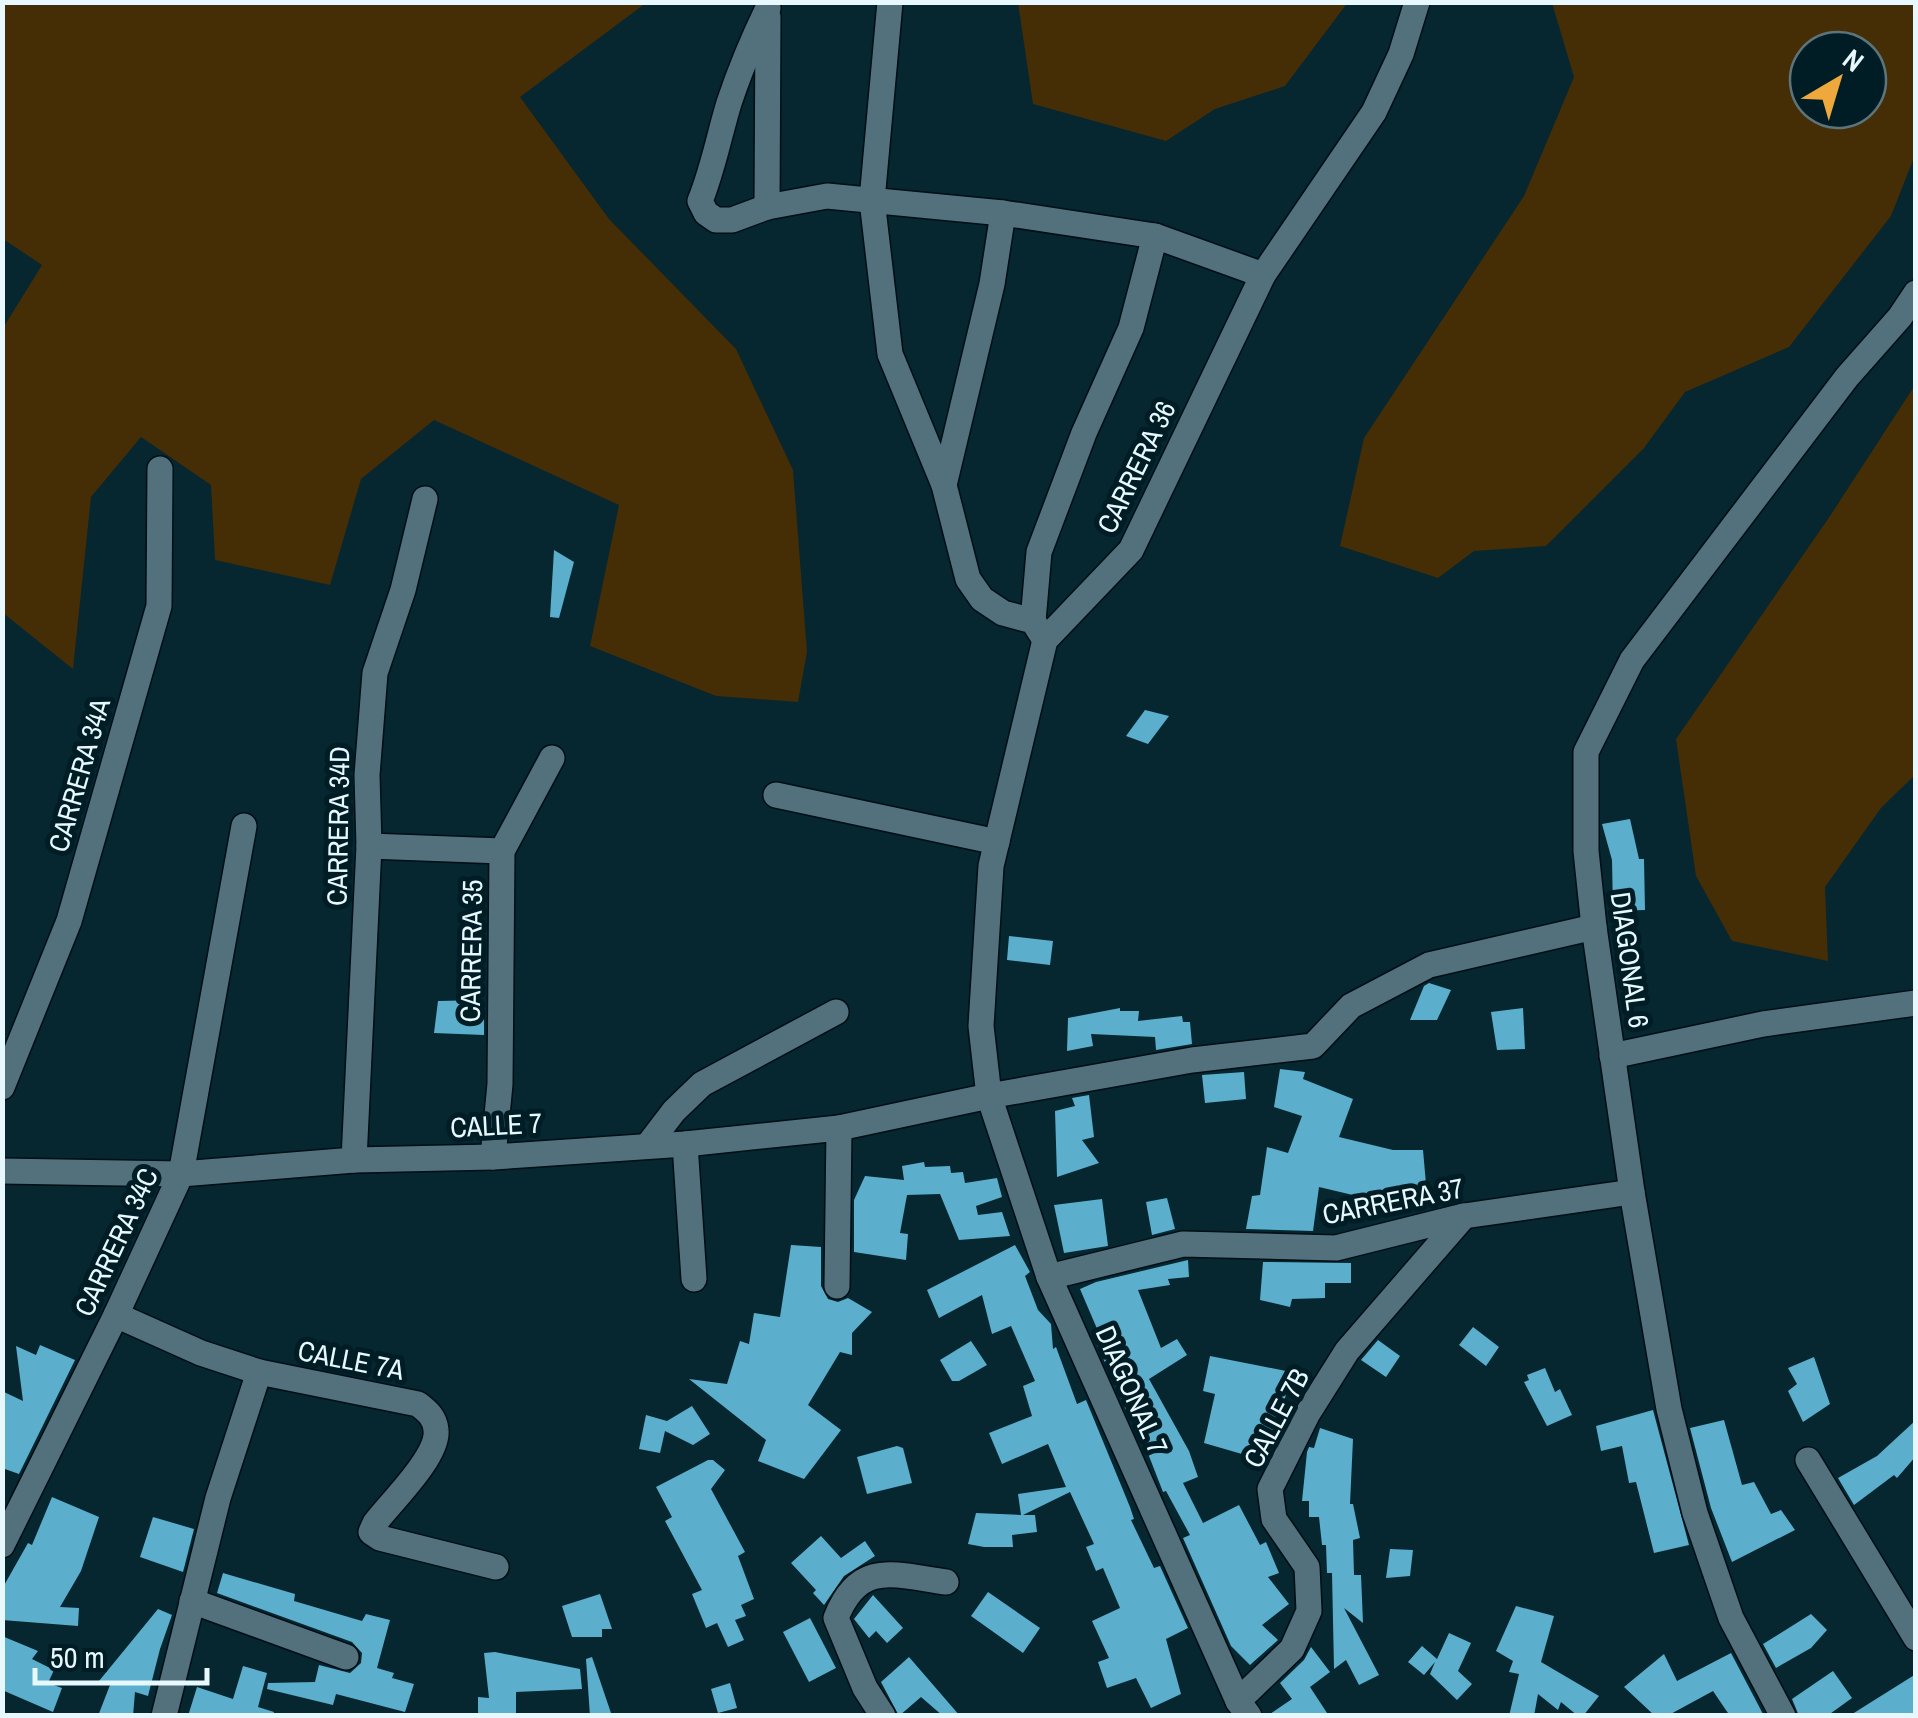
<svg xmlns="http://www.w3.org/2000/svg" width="1918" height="1718" font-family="'Archivo Narrow',sans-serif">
	<rect width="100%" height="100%" fill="#062630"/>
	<!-- green -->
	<g fill="#452d06" fill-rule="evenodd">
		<polygon points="3,2 646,3 520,97 609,219 736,349 793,470 807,652 798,702 716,696 590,646 619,505 434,420 361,479 330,585 215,560 211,485 141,437 91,497 73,669 3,613 3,328 42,265 3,239"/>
		<polygon points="1348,2 1285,86 1215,109 1166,141 1033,104 1018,3"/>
		<path d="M1552,3H1915V155L1891,216L1789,347L1685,392L1644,448L1546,546L1474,551L1438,578L1340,546L1364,438L1524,196L1574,77ZM1808,50H1868V110H1808Z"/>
		<polygon points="1915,385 1915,775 1881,808 1825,887 1828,961 1732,941 1696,876 1676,739 1830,516"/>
	</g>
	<!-- building -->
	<g fill="#5bafcc">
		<polygon points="554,550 574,562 559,618 550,617"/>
		<polygon points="1145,710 1169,716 1148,744 1126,736"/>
		<polygon points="1630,819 1639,859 1644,859 1645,910 1613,911 1612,860 1602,824"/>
		<polygon points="1009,936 1053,941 1050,965 1007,960"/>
		<polygon points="1429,983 1451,990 1437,1020 1410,1020 1424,986"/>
		<polygon points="484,1000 484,1035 434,1033 438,1001"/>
		<polygon points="1120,1008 1120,1011 1139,1011 1138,1021 1182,1016 1183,1022 1190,1022 1192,1044 1156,1050 1155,1037 1091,1034 1093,1046 1067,1051 1068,1018"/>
		<polygon points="1523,1008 1525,1049 1497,1050 1491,1012"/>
		<polygon points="1280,1069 1305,1072 1303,1079 1353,1099 1339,1137 1393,1150 1423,1150 1427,1195 1375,1204 1374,1200 1319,1187 1313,1231 1246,1229 1252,1196 1260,1195 1267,1147 1288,1153 1302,1116 1274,1107"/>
		<polygon points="1244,1072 1246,1099 1205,1103 1202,1075"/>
		<polygon points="1089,1095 1094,1137 1082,1140 1099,1163 1057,1177 1055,1111 1075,1106 1072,1098"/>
		<polygon points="924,1162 925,1167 950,1166 951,1173 963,1172 965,1183 997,1178 1002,1197 976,1206 978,1215 1002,1212 1010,1236 959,1240 940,1194 907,1195 900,1233 908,1234 906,1260 854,1252 854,1200 865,1176 904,1180 902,1166"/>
		<polygon points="1167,1198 1175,1229 1152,1235 1146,1202"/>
		<polygon points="1102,1199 1108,1246 1064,1253 1054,1205"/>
		<polygon points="791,1245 821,1247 821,1286 828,1299 838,1302 848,1298 872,1312 852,1333 852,1355 840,1352 808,1405 841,1430 804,1479 758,1461 766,1440 689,1379 727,1384 740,1341 749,1344 754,1313 780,1317"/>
		<polygon points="1015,1245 1030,1272 1025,1276 1038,1310 1051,1324 1053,1349 1056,1347 1077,1404 1086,1400 1130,1507 1134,1519 1131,1520 1154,1568 1160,1566 1188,1628 1166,1639 1181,1694 1151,1708 1136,1678 1107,1688 1098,1662 1109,1658 1092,1621 1120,1608 1103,1568 1096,1571 1086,1547 1094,1544 1070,1492 1023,1515 1035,1515 1037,1532 1012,1535 1013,1547 984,1547 968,1544 976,1513 1021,1515 1018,1494 1066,1487 1048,1444 1002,1464 989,1433 1032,1416 1023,1386 1035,1381 1011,1326 992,1334 982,1295 939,1318 927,1290"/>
		<polygon points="1188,1260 1189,1277 1168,1279 1170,1285 1138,1290 1161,1348 1177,1339 1187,1355 1149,1379 1189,1451 1198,1477 1183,1483 1203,1523 1239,1505 1260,1545 1266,1542 1279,1573 1268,1577 1289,1604 1262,1625 1278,1640 1250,1665 1231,1646 1183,1538 1190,1535 1166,1491 1163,1492 1133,1415 1129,1417 1092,1333 1098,1331 1080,1289 1096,1282"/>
		<polygon points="1263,1262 1351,1263 1351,1283 1325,1283 1325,1298 1292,1299 1290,1307 1260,1300"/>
		<polygon points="1473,1327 1499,1347 1486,1366 1459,1345"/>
		<polygon points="1378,1340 1400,1356 1386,1377 1361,1360"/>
		<polygon points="971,1341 987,1365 959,1381 952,1381 940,1360"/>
		<polygon points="40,1345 75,1360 19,1474 2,1468 2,1391 23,1401 16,1346 36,1355"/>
		<polygon points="1210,1356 1291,1372 1283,1407 1278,1406 1270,1444 1274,1445 1266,1461 1204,1443 1215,1394 1203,1391"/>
		<polygon points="1814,1357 1830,1404 1803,1422 1788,1391 1797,1384 1788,1368"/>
		<polygon points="1545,1368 1555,1392 1560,1389 1572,1415 1547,1426 1524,1382 1529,1380 1527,1375"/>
		<polygon points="692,1406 710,1434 693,1445 665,1431 660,1453 639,1449 646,1415 667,1421"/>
		<polygon points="1653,1410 1689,1545 1654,1553 1636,1482 1629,1483 1622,1446 1601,1451 1596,1426"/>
		<polygon points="1724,1420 1742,1485 1754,1482 1771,1514 1781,1510 1795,1530 1732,1562 1711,1508 1690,1428"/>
		<polygon points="1916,1420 1916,1456 1897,1478 1894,1475 1854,1505 1838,1478 1877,1456"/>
		<polygon points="1320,1428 1353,1439 1350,1504 1353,1504 1360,1538 1353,1540 1354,1575 1361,1575 1363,1623 1344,1608 1379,1675 1359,1685 1346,1660 1334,1669 1332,1573 1327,1573 1326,1545 1322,1545 1319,1517 1309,1517 1309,1501 1302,1501 1307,1452 1309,1447 1314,1448"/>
		<polygon points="897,1446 903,1448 912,1483 867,1494 857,1457"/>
		<polygon points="708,1460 713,1460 725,1470 711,1489 745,1552 738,1556 754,1599 741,1605 746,1616 735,1620 744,1640 728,1647 717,1623 706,1628 692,1594 702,1590 665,1521 672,1517 656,1487"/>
		<polygon points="52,1497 99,1517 81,1571 60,1607 79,1608 78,1626 2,1620 2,1589 28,1543 32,1545"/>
		<polygon points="153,1517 194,1529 183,1572 140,1557"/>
		<polygon points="821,1536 841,1558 865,1541 875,1556 844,1576 824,1605 813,1593 816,1590 791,1563"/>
		<polygon points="1390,1549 1413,1550 1410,1576 1386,1578"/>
		<polygon points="223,1573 295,1594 294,1601 362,1621 366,1614 390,1620 377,1668 394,1673 392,1678 414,1684 405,1712 336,1694 333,1705 267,1689 268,1683 315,1682 319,1665 350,1673 361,1663 362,1653 352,1642 217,1593"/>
		<polygon points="988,1592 1040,1628 1023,1653 971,1616"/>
		<polygon points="600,1594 612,1629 602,1629 602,1637 572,1637 562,1606"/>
		<polygon points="873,1595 903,1628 887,1643 876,1631 869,1638 854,1619"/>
		<polygon points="1516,1606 1554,1616 1541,1662 1599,1696 1583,1716 1578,1716 1561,1702 1558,1710 1538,1694 1534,1716 1509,1716 1519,1674 1509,1672 1513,1661 1496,1651"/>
		<polygon points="158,1609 172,1615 160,1649 148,1696 135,1692 133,1716 98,1716 110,1685 99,1681"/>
		<polygon points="1811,1614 1827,1630 1811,1648 1776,1668 1763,1644"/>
		<polygon points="810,1618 836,1668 809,1682 783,1632"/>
		<polygon points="1449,1633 1471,1643 1458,1671 1472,1684 1457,1700 1430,1674 1435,1662 1424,1675 1408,1662 1422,1646 1437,1659"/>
		<polygon points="2,1636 38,1651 32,1659 54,1670 48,1683 62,1688 53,1712 2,1690"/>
		<polygon points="1311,1647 1330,1672 1310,1687 1329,1716 1267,1716 1292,1699 1280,1683 1304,1660"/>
		<polygon points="495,1652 580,1669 582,1689 516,1692 516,1716 478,1716 478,1697 489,1698 484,1653"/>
		<polygon points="1731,1653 1764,1716 1730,1716 1713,1691 1667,1716 1655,1716 1624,1687 1664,1654 1677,1681"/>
		<polygon points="592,1657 612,1716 590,1716 586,1659"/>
		<polygon points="909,1657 960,1716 943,1716 921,1697 899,1716 881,1682"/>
		<polygon points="243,1666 267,1673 258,1707 274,1712 273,1716 188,1716 197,1687 233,1699"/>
		<polygon points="1833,1671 1852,1698 1827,1716 1799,1716 1792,1699"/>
		<polygon points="1916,1674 1916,1716 1849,1716"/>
		<polygon points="730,1683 737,1708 718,1713 711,1689"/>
	</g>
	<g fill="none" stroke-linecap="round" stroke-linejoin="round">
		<defs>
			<g id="minor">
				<polyline points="890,2 872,200 890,354 944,485 968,579 982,599 1003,613 1033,621 1045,640"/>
				<path d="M768,8C753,39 740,70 729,103C719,136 713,169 700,201L706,213L716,220H732L767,207L827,196L1003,213L1155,236L1263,275"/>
				<polyline points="767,207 768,17"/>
				<polyline points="944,485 992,284 1003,213"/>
				<polyline points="1033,621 1039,552 1084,433 1131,328 1155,236"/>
				<polyline points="776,795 997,842"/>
				<polyline points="369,846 502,851"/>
				<polyline points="1612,1056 1763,1024 1916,1003"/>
				<polyline points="2,1087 69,921 159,606 160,469"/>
				<polyline points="685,1144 694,1279"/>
				<polyline points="648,1145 674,1111 702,1084 836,1012"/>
				<polyline points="493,1157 500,1084 502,851 552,758"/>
				<polyline points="354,1160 369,846 367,775 375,673 403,590 425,499"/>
				<polyline points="2,1171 181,1174 354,1160 493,1157 685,1144 839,1128 989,1096 1192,1060 1313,1046 1351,1006 1429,965 1594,927"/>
				<polyline points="1049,1277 1183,1244 1336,1248 1464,1216 1632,1192"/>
				<polyline points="837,1286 839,1128"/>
				<path d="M116,1315L201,1353L259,1372L418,1404C427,1411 435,1417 436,1430C439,1456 391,1502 375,1523L371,1532L380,1538L496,1567"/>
				<polyline points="1808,1460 1916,1638"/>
				<polyline points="2,1545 116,1315 181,1174 244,826"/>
				<polyline points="192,1601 346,1657"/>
				<polyline points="1238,1701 1292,1649 1309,1611 1307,1567 1274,1519 1270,1489 1308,1413 1347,1351 1464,1216"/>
				<polyline points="164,1716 218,1498 259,1372"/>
				<path d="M883,1716L865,1688L836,1618C859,1559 895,1575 946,1582"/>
				<polyline points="1249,1716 1238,1701 1049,1277 989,1096 981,1026 991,866 1045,640 1131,550 1263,275 1374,112 1401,54 1417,2"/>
				<polyline points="1783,1716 1731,1618 1695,1513 1669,1409 1632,1192 1594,927 1586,851 1586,752 1632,660 1847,377 1900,317 1916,293"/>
			</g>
		</defs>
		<!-- minor casing -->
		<use href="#minor" stroke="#000e15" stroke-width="28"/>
		<!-- minor -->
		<use href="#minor" stroke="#52717d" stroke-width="25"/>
	</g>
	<g text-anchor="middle" stroke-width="10" stroke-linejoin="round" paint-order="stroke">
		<!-- street labels -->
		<g font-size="28" fill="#e7f8fe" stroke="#001d26">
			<text transform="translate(1136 467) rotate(-64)" y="10">CARRERA 36</text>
			<text transform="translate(79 775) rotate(-74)" y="10">CARRERA 34A</text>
			<text transform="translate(338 826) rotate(-89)" y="10">CARRERA 34D</text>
			<text transform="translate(471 951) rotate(-89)" y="10">CARRERA 35</text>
			<text transform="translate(1630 960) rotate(82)" y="10">DIAGONAL 6</text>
			<text transform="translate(496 1125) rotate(-3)" y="10">CALLE 7</text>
			<text transform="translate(1393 1201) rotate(-11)" y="10">CARRERA 37</text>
			<text transform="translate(116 1242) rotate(-65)" y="10">CARRERA 34C</text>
			<text transform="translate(351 1360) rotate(11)" y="10">CALLE 7A</text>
			<text transform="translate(1132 1390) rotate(66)" y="10">DIAGONAL 7</text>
			<text transform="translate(1276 1418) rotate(-62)" y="10">CALLE 7B</text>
		</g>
	</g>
	<!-- border -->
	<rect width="1918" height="1718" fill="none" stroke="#e7f8fe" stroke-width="10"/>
	<!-- north arrow -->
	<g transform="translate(1838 80) rotate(38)"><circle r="48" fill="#001d26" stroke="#5c757c" stroke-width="2.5"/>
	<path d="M0-8L18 38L0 25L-18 38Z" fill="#eea83c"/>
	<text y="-15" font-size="28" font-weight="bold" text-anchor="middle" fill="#e7f8fe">N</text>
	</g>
	<!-- scale -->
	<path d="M35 1668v15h172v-15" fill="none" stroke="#e7f8fe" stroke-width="5"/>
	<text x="50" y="1668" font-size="30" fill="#e7f8fe" stroke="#001d26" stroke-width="8" paint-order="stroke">50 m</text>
</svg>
